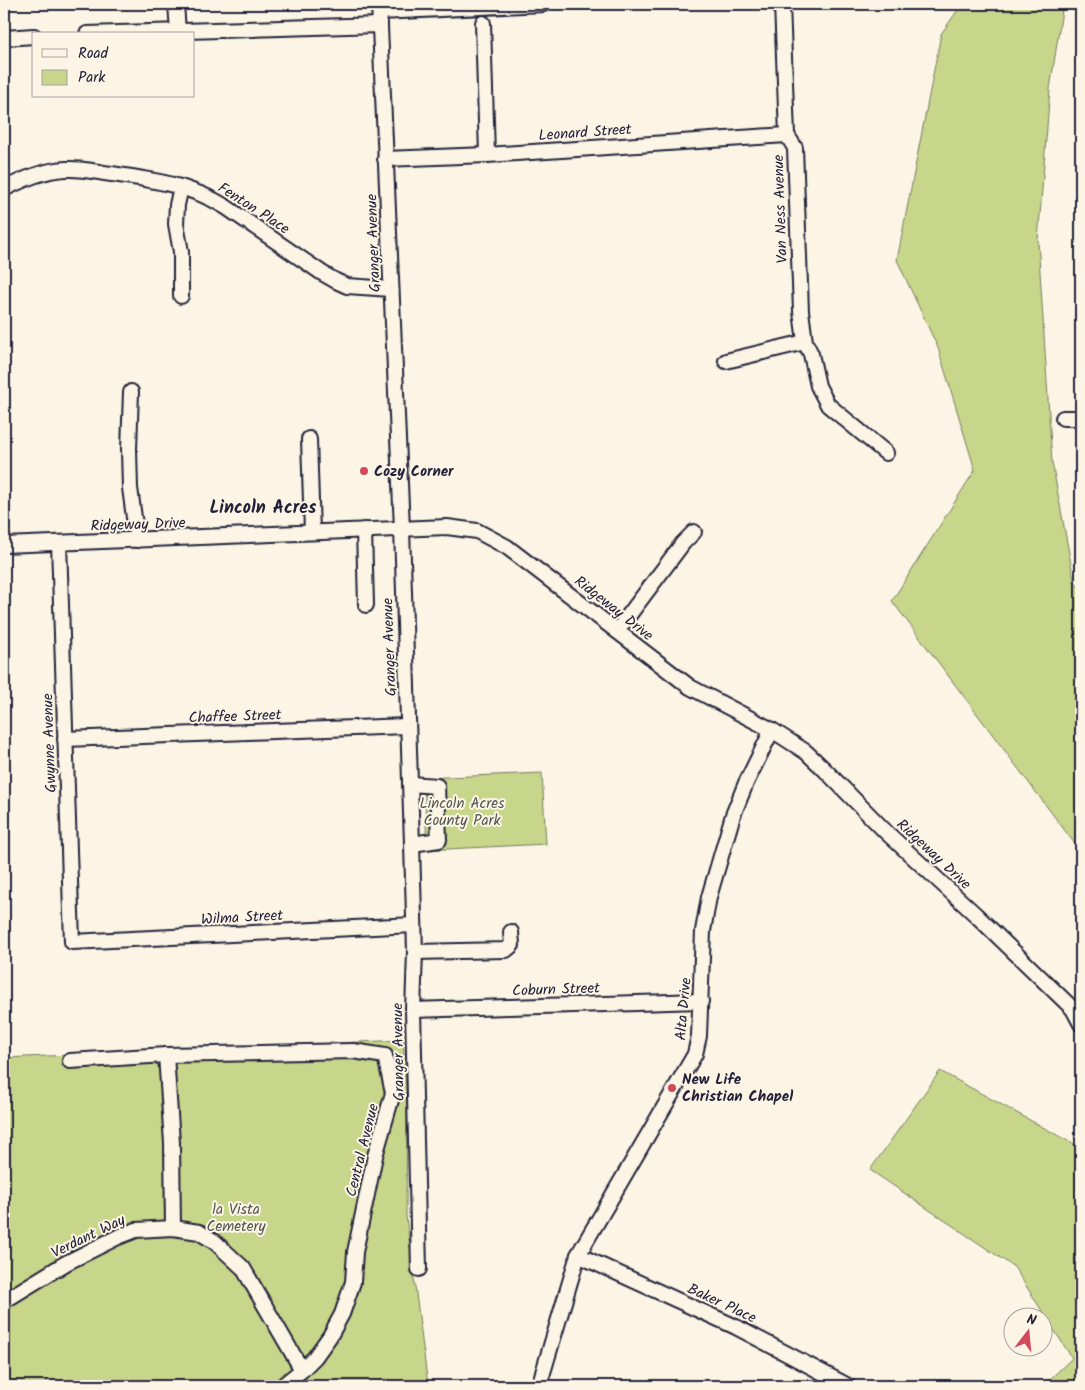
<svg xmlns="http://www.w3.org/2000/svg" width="1085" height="1390" font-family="Kalam,sans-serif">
	<rect width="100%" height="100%" fill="#fcf5e5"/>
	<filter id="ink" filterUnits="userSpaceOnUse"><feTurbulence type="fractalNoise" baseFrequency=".02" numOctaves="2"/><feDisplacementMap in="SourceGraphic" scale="10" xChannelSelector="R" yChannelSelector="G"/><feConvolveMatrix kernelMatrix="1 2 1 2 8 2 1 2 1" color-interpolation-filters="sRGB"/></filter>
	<g filter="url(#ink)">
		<!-- green -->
		<g fill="#c7d68a" stroke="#747c62">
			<polygon points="962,4 1063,4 1050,89 1038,240 1052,462 1074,580 1081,591 1081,852 892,601 975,470 938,348 897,260 941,34"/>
			<polygon points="542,773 546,844 427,850 424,778"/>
			<polygon points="403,1040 407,1104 406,1216 428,1386 4,1386 4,1058"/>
			<polygon points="940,1071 1081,1148 1081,1386 1047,1386 1046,1383 1072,1358 1014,1267 870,1170"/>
		</g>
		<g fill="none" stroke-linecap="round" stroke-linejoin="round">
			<defs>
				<g id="minor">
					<polyline points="176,4 178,31"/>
					<polyline points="379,4 402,529 412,844 415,952 413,1010 419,1269"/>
					<polyline points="782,4 787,135 795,148 801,311 805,342 811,354 818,386 828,405 886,453"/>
					<polyline points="380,12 544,4"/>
					<polyline points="483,23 487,155"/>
					<polyline points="87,34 380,25"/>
					<polyline points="4,38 34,36"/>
					<polyline points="385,159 487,155 787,135"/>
					<polyline points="181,187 177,205 176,224 181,252 181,296"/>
					<path d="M4,189C24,179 44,170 66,169C81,168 97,172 112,174C153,180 190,185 226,207L322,273L336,281L347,286L391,289"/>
					<polyline points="726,361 805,342"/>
					<polyline points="131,392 129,449 130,488 137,540"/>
					<polyline points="1063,418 1081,418"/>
					<polyline points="309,439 312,532"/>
					<polyline points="364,530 366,605"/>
					<polyline points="59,543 72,942 414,925"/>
					<polyline points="4,545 447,527 477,531 507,547 690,687 772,730 806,752 825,770 886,832 976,915 1073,1009 1081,1024"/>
					<polyline points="617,631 683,543 694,532"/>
					<polyline points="65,739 407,726"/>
					<polyline points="410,784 437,786 439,840 412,844"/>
					<polyline points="415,952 506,950 512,945 511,932"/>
					<polyline points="413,1010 701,1001"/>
					<polyline points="166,1055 172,1143 173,1228"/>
					<polyline points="70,1061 166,1055 353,1051 385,1056 393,1093 375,1156 355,1252 353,1282 342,1314 330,1336 315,1357 302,1370 282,1386"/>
					<polyline points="578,1255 736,1327 848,1386"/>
					<polyline points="4,1301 66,1263 118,1237 136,1230 173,1228 199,1232 215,1242 243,1268 302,1370"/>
					<polyline points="539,1386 578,1255 695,1054 699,1036 703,931 709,897 733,815 746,783 772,730"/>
				</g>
			</defs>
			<!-- minor casing -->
			<use href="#minor" stroke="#22223b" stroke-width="18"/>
			<!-- minor -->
			<use href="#minor" stroke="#fcf5e5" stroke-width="14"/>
		</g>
	</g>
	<!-- markers -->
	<g fill="#d1495b" stroke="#fcf5e5" stroke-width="2">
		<circle cx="364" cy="471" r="5"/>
		<circle cx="672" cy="1088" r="5"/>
	</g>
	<g text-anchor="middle" stroke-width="4" stroke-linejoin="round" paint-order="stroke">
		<!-- street labels -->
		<g font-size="15" fill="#22223b" stroke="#fcf5e5">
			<text transform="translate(585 132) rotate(-4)" y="5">Leonard Street</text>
			<text transform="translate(254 208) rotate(33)" y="5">Fenton Place</text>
			<text transform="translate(780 209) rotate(-92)" y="5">Van Ness Avenue</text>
			<text transform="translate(373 243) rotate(-92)" y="5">Granger Avenue</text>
			<text transform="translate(138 524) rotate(-2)" y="5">Ridgeway Drive</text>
			<text transform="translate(614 608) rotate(38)" y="5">Ridgeway Drive</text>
			<text transform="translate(389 647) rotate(-92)" y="5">Granger Avenue</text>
			<text transform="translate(235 716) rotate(-2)" y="5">Chaffee Street</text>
			<text transform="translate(49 743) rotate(-92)" y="5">Gwynne Avenue</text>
			<text transform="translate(934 854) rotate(43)" y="5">Ridgeway Drive</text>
			<text transform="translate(242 917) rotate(-3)" y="5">Wilma Street</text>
			<text transform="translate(556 989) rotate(-2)" y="5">Coburn Street</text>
			<text transform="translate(683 1009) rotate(-85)" y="5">Alta Drive</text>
			<text transform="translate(398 1052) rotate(-91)" y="5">Granger Avenue</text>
			<text transform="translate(362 1150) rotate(-76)" y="5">Central Avenue</text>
			<text transform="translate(88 1236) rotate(-26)" y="5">Verdant Way</text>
			<text transform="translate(722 1303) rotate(25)" y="5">Baker Place</text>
		</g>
		<!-- poi labels -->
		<g font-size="15" font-weight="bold" fill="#22223b" stroke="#fcf5e5" text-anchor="start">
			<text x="374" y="476">Cozy Corner</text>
			<text x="682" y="1084">New Life<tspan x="682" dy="17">Christian Chapel</tspan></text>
		</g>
		<!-- park labels -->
		<g font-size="15" fill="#545853" stroke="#fcf5e5">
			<text x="462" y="808">Lincoln Acres<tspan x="462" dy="17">County Park</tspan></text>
			<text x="236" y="1214">la Vista<tspan x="236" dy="17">Cemetery</tspan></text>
		</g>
		<!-- quarter labels -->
		<g font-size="18" font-weight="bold" fill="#22223b" stroke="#fcf5e5">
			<text x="263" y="513">Lincoln Acres</text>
		</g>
	</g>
	<!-- margin -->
	<rect width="1085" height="1390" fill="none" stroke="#fcf5e5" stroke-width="20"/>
	<rect x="10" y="10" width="1065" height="1370" fill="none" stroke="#22223b" stroke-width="2" filter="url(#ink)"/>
	<!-- legend -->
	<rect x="32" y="32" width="162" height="65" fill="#fcf5e5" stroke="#a5a1a1"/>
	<rect x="42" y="49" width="25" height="8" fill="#fcf5e5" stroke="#a5a1a1"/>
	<text x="78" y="58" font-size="15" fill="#22223b">Road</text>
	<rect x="42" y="70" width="25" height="15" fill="#c7d68a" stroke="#a5a1a1"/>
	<text x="78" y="82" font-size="15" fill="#22223b">Park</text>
	<!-- north arrow -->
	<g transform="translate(1028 1332) rotate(16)"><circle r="24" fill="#fcf5e5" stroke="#a5a1a1"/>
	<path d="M0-4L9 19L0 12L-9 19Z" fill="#d1495b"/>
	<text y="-8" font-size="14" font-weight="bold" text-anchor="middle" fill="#22223b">N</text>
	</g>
</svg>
